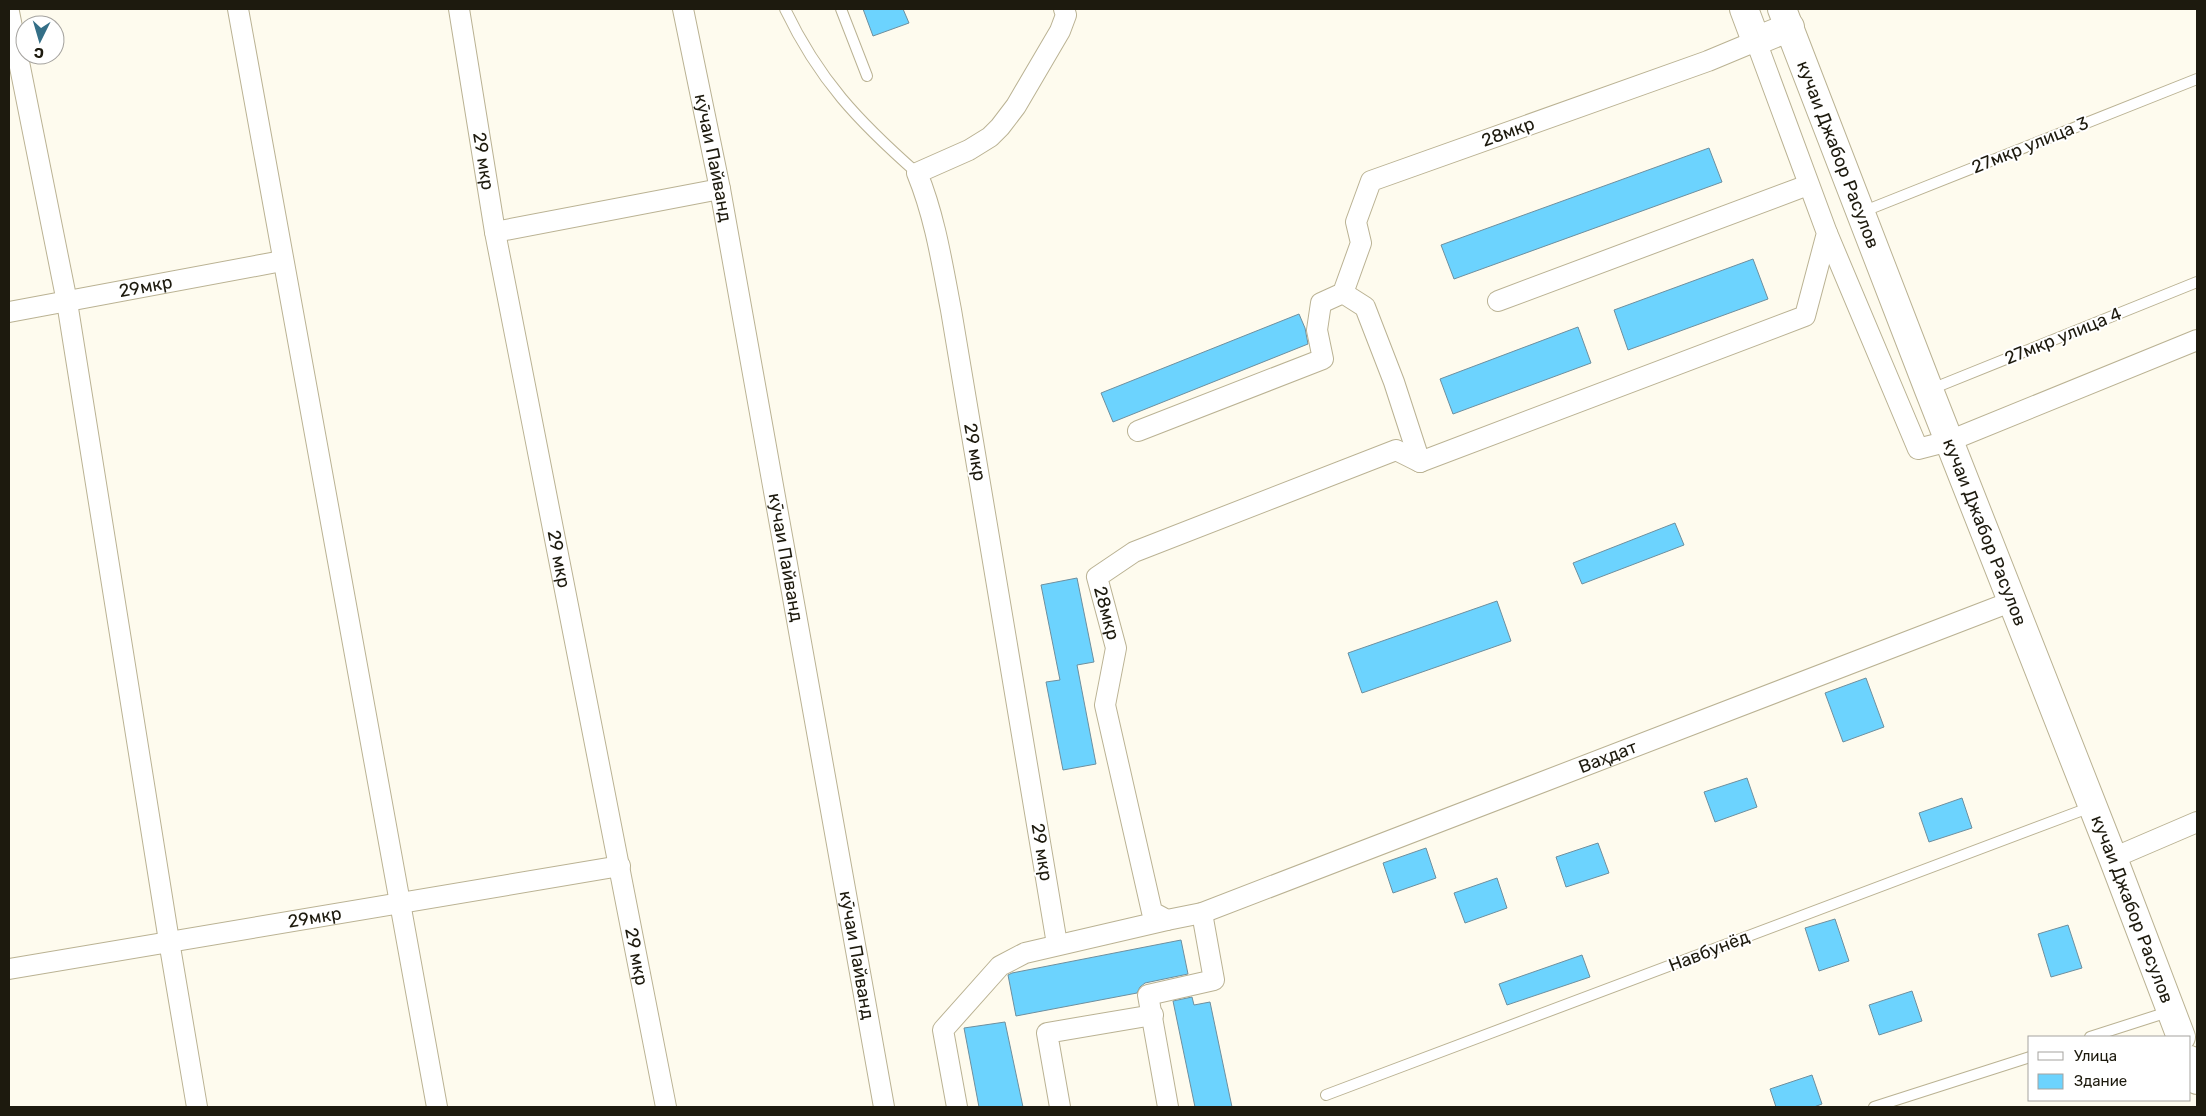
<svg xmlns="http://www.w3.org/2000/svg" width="2206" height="1116" font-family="Rubik,sans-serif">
	<rect width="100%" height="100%" fill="#fefbee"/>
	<!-- building -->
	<g fill="#6cd3fe" stroke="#6e8f9e">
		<polygon points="863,9 903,9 909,23 873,36"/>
		<polygon points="1709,148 1722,182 1454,279 1441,245"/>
		<polygon points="1753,259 1768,299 1628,350 1614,310"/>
		<polygon points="1299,314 1305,328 1308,344 1113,422 1101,393"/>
		<polygon points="1578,327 1591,363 1453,414 1440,379"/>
		<polygon points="1675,523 1684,545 1582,584 1573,563"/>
		<polygon points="1077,578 1094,662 1077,665 1096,764 1063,770 1046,682 1060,680 1041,585"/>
		<polygon points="1497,601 1511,641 1362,693 1348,653"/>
		<polygon points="1866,678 1884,727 1843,742 1825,693"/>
		<polygon points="1747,778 1757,807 1715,822 1704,792"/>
		<polygon points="1962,798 1972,828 1929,842 1919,813"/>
		<polygon points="1598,843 1609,873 1566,887 1556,857"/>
		<polygon points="1426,848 1436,878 1393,893 1383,863"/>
		<polygon points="1497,878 1507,908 1465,923 1454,893"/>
		<polygon points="1835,919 1849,961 1819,971 1805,928"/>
		<polygon points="2068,925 2082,968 2051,977 2038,934"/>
		<polygon points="1181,940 1188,974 1145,983 1140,987 1137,993 1016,1016 1008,975 1012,973"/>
		<polygon points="1582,955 1590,977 1507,1005 1499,984"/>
		<polygon points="1912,991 1922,1021 1879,1035 1869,1005"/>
		<polygon points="1192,997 1194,1005 1210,1002 1232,1107 1195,1107 1173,1001"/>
		<polygon points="1005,1022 1023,1107 979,1107 964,1028"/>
		<polygon points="1812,1075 1822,1104 1814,1107 1776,1107 1770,1089"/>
	</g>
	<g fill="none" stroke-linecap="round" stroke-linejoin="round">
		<defs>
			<g id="lane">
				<path d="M785,9C819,80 858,121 917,173"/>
				<polyline points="841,9 867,76"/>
				<polyline points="1862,212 2197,79"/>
				<polyline points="1929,390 2197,282"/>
				<polyline points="2090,1037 2171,1011"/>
				<polyline points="1326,1095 2091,807"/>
				<polyline points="1874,1107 2030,1057"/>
			</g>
			<g id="street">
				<path d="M238,9C302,375 373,741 437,1107"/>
				<path id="s1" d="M459,9L495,232L666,1107"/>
				<path id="s2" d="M683,9L720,189L884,1107"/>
				<polyline points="9,12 67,302 169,941 197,1107"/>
				<polyline points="495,232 720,189"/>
				<polyline points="1827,233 1918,449 1949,441 2197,340"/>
				<polyline points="1498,301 1808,185"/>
				<path id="s3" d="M9,312L282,261"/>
				<polyline points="1138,431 1323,359 1317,330 1321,303 1343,293 1365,307 1394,382 1420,462 1805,316 1827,233 1756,41 1708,61 1371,181 1356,222 1361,243 1343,293"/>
				<path id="s4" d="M1420,462L1396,450L1134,552L1097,577L1116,648L1105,705L1152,912L1167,920L1202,913L2013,601"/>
				<polyline points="2113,858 2197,822"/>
				<path d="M1057,944L951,310C942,263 935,217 917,173L969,150L990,137L1000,127L1016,106L1060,31L1066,15L1064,9"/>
				<path id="s5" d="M9,969L620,866"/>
				<polyline points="957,1107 943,1030 1000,966 1025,953 1167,920"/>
				<polyline points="1060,1107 1047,1033 1153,1015"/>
				<polyline points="1168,1107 1148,995 1214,980 1202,913"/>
			</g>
			<g id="secondary">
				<polyline points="1744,9 1756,41 1790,27"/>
				<path id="s6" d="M1782,9L1929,390L2113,858L2181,1037"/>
				<polyline points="2190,1060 2197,1080"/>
			</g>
		</defs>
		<!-- lane casing -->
		<use href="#lane" stroke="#bab293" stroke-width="12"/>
		<!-- street casing -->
		<use href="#street" stroke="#bab293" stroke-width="22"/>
		<!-- secondary casing -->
		<use href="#secondary" stroke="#bab293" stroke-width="30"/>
		<!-- lane -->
		<use href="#lane" stroke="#fff" stroke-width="10"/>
		<!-- street -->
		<use href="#street" stroke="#fff" stroke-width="20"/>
		<!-- secondary -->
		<use href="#secondary" stroke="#fff" stroke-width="28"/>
	</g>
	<g text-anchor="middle" stroke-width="4" stroke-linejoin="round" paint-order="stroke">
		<!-- street labels -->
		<g font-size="18" fill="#1d1a0e" stroke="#fff">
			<text transform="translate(1508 132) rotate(-20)" y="6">28мкр</text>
			<text transform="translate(2030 145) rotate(-22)" y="6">27мкр улица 3</text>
			<text dy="6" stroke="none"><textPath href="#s6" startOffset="156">кучаи Джабор Расулов</textPath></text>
			<text dy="6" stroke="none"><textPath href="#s2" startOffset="152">кӯчаи Пайванд</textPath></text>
			<text dy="6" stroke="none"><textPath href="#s1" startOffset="154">29 мкр</textPath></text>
			<text dy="6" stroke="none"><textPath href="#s3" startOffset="139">29мкр</textPath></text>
			<text transform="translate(2063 336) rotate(-22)" y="6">27мкр улица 4</text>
			<text transform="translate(975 452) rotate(80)" y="6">29 мкр</text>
			<text dy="6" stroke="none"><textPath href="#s6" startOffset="561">кучаи Джабор Расулов</textPath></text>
			<text dy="6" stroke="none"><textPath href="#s2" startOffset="558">кӯчаи Пайванд</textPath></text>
			<text dy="6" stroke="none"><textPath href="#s1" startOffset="559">29 мкр</textPath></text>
			<text dy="6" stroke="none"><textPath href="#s4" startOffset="390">28мкр</textPath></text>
			<text dy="6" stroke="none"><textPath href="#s4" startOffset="1184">Ваҳдат</textPath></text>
			<text transform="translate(1042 852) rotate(81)" y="6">29 мкр</text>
			<text dy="6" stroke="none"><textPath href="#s6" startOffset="966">кучаи Джабор Расулов</textPath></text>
			<text dy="6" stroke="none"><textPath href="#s5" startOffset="310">29мкр</textPath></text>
			<text transform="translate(1709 951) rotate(-21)" y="6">Навбунёд</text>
			<text dy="6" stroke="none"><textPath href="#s1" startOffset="964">29 мкр</textPath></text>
			<text dy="6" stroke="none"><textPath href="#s2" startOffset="962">кӯчаи Пайванд</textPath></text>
		</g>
	</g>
	<!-- border -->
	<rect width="2206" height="1116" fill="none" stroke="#1d1a0e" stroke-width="20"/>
	<!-- legend -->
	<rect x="2028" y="1036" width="162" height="65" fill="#ffffff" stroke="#a5a39f"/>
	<rect x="2038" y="1052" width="25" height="8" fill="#ffffff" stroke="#a5a39f"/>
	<text x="2074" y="1061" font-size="15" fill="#1d1a0e">Улица</text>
	<rect x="2038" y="1074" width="25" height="15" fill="#6cd3fe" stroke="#a5a39f"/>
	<text x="2074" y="1086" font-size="15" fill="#1d1a0e">Здание</text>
	<!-- north arrow -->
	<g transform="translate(40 40) rotate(185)"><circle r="24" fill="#ffffff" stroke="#a5a39f"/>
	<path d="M0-4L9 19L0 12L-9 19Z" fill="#346f87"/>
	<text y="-8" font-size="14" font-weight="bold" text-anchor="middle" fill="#1d1a0e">С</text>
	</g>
</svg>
